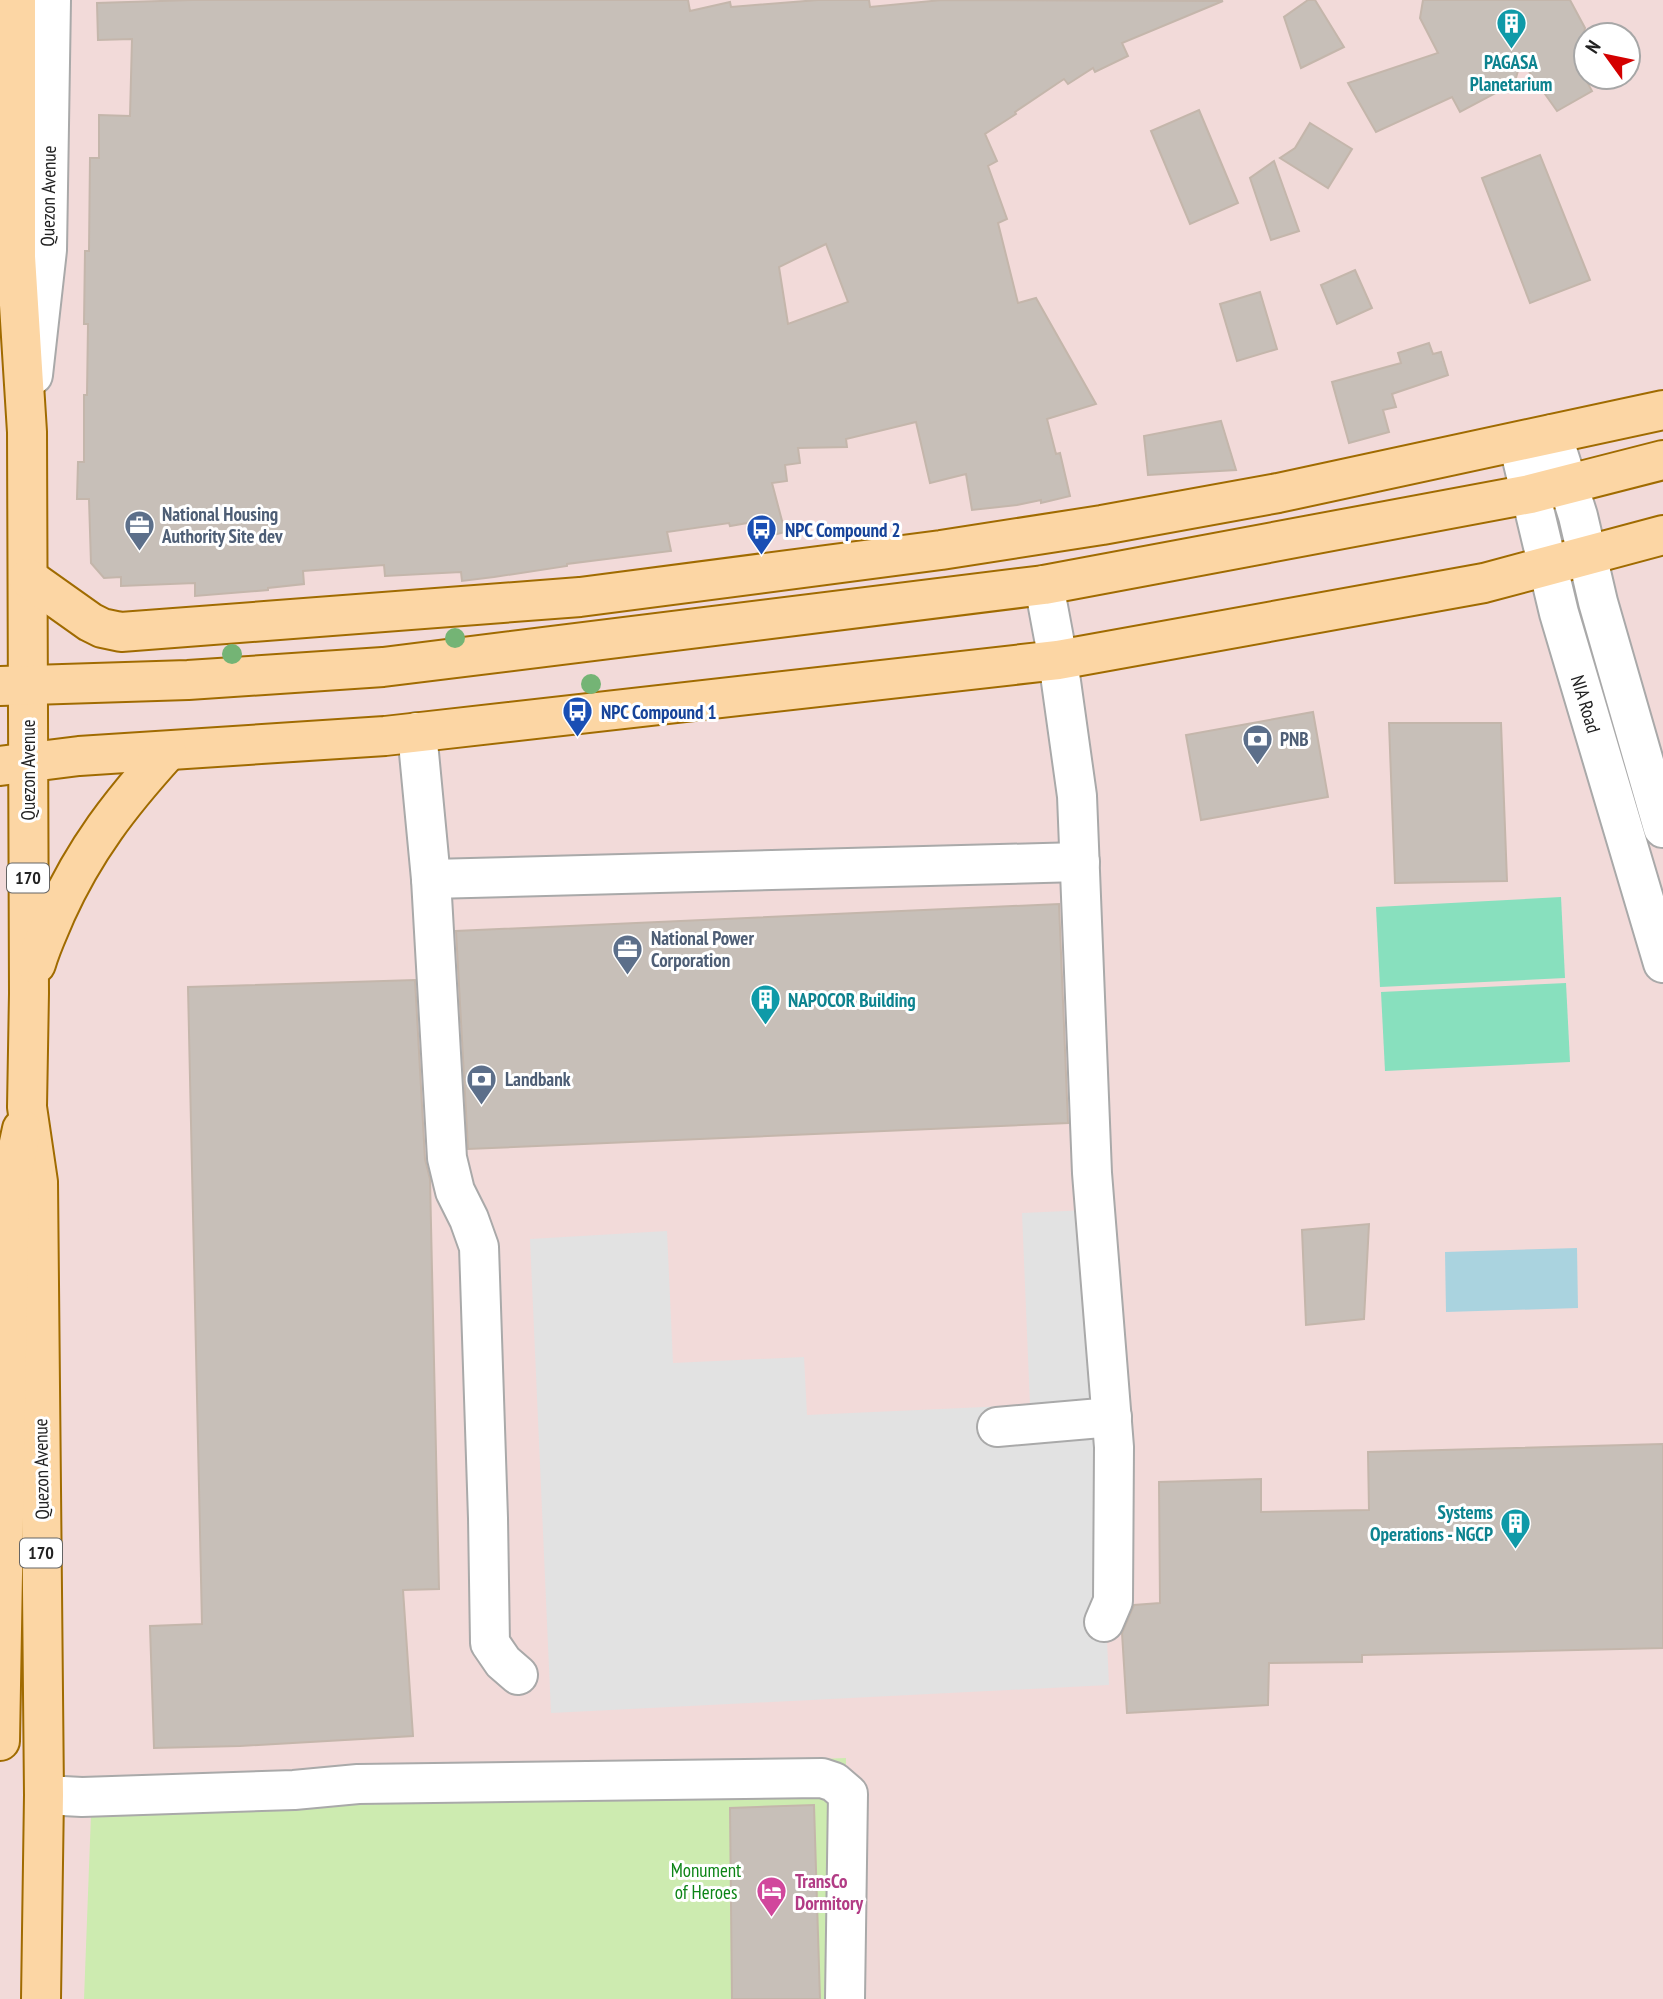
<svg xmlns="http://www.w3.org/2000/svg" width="1663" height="1999" font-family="'PT Sans Narrow',sans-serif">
	<rect width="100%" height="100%" fill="#f2efe9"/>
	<!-- commercial -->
	<path fill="#f2dad9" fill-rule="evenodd" d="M0,0H1663V1999H0ZM1586,35H1628V77H1586Z"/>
	<!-- grass -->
	<polygon fill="#cdebb0" points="846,1758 842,1999 84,1999 92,1788"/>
	<!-- pitch -->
	<g fill="#88e0be">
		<polygon points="1561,897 1565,978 1380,987 1376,907"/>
		<polygon points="1566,983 1570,1062 1385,1071 1381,992"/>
	</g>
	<!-- parking -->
	<polygon fill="#e2e2e2" points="1088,1210 1109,1685 551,1713 530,1239 667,1231 673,1363 804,1357 807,1415 1030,1405 1022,1213"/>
	<!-- water -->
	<polygon fill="#aad3df" points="1577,1248 1578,1308 1446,1312 1445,1252"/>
	<!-- building -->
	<g fill="#c7bfb8" stroke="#c4b6ab" stroke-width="2" fill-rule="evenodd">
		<path d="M192,0H688L690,11L730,2L731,7L818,0H869L870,7L942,0L1223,1L1122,43L1128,56L1095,72L1093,68L1068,84L1064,79L1015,112L1016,114L985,134L997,161L988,166L1007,219L998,223L1018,303L1036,298L1096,404L1047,419L1056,454L1060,453L1070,496L1041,503V500L1017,505L972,510L966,474L930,483L916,422L846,439L847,447L798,448L800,463L785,465L787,481L772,483L785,532L757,539L753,522L730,526L729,523L667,532L671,551L567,564V566L494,577L462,581L461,572L385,576L384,565L303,571L304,584L268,588V590L195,596V583L121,586V577L104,578L91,563L89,499H77L78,462H84V395H87L88,324H84L85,251H89L90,158H99V115L130,116L132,39L98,40L97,3ZM826,244L848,302L788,324L779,267Z"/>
		<polygon points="1308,0 1315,0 1344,47 1301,68 1284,17"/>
		<polygon points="1423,0 1570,0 1585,28 1577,63 1592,91 1557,111 1521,60 1512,92 1501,90 1460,112 1452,97 1376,132 1348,83 1438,53 1420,18"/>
		<polygon points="1199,110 1238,203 1190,224 1151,131"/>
		<polygon points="1310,123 1352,149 1328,188 1280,158 1295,148"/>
		<polygon points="1540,155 1590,280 1530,303 1482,178"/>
		<polygon points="1274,161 1299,231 1271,240 1250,178"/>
		<polygon points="1355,270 1372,308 1337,324 1321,285"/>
		<polygon points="1260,292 1277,349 1237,361 1220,304"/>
		<polygon points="1429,343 1433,354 1441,352 1448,375 1392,394 1396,407 1383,410 1389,432 1349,443 1332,382 1401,363 1398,353"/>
		<polygon points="1221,421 1236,470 1148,475 1144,436"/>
		<polygon points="1313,712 1328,797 1201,820 1186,735"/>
		<polygon points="1389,723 1501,723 1507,881 1395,883"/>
		<polygon points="1059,904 1068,1123 468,1149 456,931"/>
		<polygon points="415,980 425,1159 430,1179 439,1589 403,1590 413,1736 240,1746 154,1748 150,1626 202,1624 188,987"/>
		<polygon points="1369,1224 1364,1319 1306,1325 1302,1230"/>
		<polygon points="1663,1444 1663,1648 1362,1655 1362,1662 1269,1663 1268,1705 1127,1713 1122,1633 1134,1605 1160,1603 1159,1482 1261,1479 1261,1512 1369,1510 1368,1452"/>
		<polygon points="814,1805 820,1999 732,1999 730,1808"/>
	</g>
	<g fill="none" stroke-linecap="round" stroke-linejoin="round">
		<defs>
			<g id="minor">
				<polyline points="33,375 47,250 51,0"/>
				<polyline points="1552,434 1578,516 1598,602 1663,828"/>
				<polyline points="1518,442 1559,613 1663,963"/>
				<polyline points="1044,585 1058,660 1077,796 1092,1173 1114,1447 1113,1601 1104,1622"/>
				<polyline points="417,732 431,879 447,1158 455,1191 469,1219 479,1247 488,1518 490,1643 503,1662 518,1675"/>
				<polyline points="431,879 1080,862"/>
				<polyline points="997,1427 1112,1417"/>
				<polyline points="44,1795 82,1797 294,1790 358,1784 822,1778 834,1782 848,1794 845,1999"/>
			</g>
			<g id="major">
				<polyline points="16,0 16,257 27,432 29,993 27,1107 38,1182 44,1795 41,1999"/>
				<polyline points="28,578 90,622 102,628 121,632 580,597 941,550 1102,525 1278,493 1663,410"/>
				<polyline points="0,686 188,680 383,667 1044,585 1530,494 1663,460"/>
				<polyline points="0,766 79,756 385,736 1058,660 1484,583 1663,535"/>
				<path d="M36,964C41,946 49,930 56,913C85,849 120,804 167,752"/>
				<polyline points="0,1741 10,1184 22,1129"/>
			</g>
		</defs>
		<!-- minor casing -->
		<use href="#minor" stroke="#a9a9a9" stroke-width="42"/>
		<!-- major casing -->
		<use href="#major" stroke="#a06b00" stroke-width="42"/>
		<!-- minor -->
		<use href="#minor" stroke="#fff" stroke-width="38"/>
		<!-- major -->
		<use href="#major" stroke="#fcd6a4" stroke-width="38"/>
	</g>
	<!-- trees -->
	<g fill="#74b475">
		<circle cx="455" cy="638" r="10"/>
		<circle cx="232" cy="654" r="10"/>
		<circle cx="591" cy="684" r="10"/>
	</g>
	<!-- icons -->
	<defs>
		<symbol id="building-pin" viewBox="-11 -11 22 30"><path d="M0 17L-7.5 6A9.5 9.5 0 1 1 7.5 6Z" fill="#0f9aa8" stroke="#fff"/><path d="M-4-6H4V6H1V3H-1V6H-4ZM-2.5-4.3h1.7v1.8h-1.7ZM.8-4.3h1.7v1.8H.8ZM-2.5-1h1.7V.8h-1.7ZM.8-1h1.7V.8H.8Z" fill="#fff"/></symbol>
		<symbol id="office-pin" viewBox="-11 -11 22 30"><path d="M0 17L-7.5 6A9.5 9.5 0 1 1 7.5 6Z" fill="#5c6f8a" stroke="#fff"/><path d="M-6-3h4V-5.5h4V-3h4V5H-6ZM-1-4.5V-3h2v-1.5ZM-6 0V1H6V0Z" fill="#fff"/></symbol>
		<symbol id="bus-pin" viewBox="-11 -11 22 30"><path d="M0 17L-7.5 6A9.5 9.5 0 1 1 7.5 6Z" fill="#1a4fb4" stroke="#fff"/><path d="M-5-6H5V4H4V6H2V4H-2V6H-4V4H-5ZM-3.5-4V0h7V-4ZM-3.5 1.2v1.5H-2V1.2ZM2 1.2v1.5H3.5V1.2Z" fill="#fff"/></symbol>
		<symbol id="bank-pin" viewBox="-11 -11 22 30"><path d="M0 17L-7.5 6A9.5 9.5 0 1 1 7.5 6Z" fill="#5c6f8a" stroke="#fff"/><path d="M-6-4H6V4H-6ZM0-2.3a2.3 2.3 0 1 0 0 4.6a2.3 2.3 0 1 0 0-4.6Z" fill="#fff"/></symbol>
		<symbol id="hotel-pin" viewBox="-11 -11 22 30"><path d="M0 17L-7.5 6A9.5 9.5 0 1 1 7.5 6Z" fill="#d1479c" stroke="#fff"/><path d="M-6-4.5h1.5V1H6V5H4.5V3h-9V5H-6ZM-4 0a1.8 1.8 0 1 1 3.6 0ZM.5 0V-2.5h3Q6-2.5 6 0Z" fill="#fff"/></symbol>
	</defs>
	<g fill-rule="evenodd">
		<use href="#building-pin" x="1494" y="6" width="35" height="47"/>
		<use href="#office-pin" x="122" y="508" width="35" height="47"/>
		<use href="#bus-pin" x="744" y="512" width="35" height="47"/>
		<use href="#bus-pin" x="560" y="694" width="35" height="47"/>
		<use href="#bank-pin" x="1240" y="722" width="35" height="47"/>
		<use href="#office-pin" x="610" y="932" width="35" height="47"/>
		<use href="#building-pin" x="748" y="982" width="35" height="47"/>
		<use href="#bank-pin" x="464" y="1062" width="35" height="47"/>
		<use href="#building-pin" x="1498" y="1506" width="35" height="47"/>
		<use href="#hotel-pin" x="754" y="1874" width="35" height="47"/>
	</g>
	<g text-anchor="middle" stroke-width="6" stroke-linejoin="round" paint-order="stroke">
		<!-- shield labels -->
		<g fill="#fff" stroke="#646464" stroke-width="2">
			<rect x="7" y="863.5" width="42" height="29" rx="5"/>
			<rect x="20" y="1538.5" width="42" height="29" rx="5"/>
		</g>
		<g font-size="18" font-weight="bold" fill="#222">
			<text x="28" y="884">170</text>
			<text x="41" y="1559">170</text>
		</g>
		<!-- culture labels -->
		<g font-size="19" font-weight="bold" fill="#0d838f" stroke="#fff">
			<text x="1511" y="69">PAGASA<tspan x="1511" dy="22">Planetarium</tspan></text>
			<text x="788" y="1007" text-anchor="start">NAPOCOR Building</text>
			<text x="1493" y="1519" text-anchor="end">Systems<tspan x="1493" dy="22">Operations - NGCP</tspan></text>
		</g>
		<!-- street labels -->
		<g font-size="19" fill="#222" stroke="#fff">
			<text transform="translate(48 196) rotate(-89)" y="7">Quezon Avenue</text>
			<text transform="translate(1586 704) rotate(73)" y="7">NIA Road</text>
			<text transform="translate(28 770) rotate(-90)" y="7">Quezon Avenue</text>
			<text transform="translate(41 1469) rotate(-91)" y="7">Quezon Avenue</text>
		</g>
		<!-- service labels -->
		<g font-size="19" font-weight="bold" fill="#4e5e75" stroke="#fff" text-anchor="start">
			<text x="162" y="521">National Housing<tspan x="162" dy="22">Authority Site dev</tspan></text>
			<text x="1280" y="746">PNB</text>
			<text x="651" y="945">National Power<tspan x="651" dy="22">Corporation</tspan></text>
			<text x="505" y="1086">Landbank</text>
		</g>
		<!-- transit labels -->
		<g font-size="19" font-weight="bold" fill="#164399" stroke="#fff" text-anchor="start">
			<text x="785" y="537">NPC Compound 2</text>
			<text x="601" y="719">NPC Compound 1</text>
		</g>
		<!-- park labels -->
		<g font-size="19" fill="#0c8416" stroke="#fff">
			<text x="706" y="1877">Monument<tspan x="706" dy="22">of Heroes</tspan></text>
		</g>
		<!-- hotel labels -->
		<g font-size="19" font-weight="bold" fill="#b23c85" stroke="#fff" text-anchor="start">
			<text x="795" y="1888">TransCo<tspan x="795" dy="22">Dormitory</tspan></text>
		</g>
	</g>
	<!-- north arrow -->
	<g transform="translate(1607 56) rotate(303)"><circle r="33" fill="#ffffff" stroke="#a7a7a7" stroke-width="2"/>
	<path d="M0-5L12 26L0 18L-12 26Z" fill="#d40000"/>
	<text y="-10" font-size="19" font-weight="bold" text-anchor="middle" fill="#222222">N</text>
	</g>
</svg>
